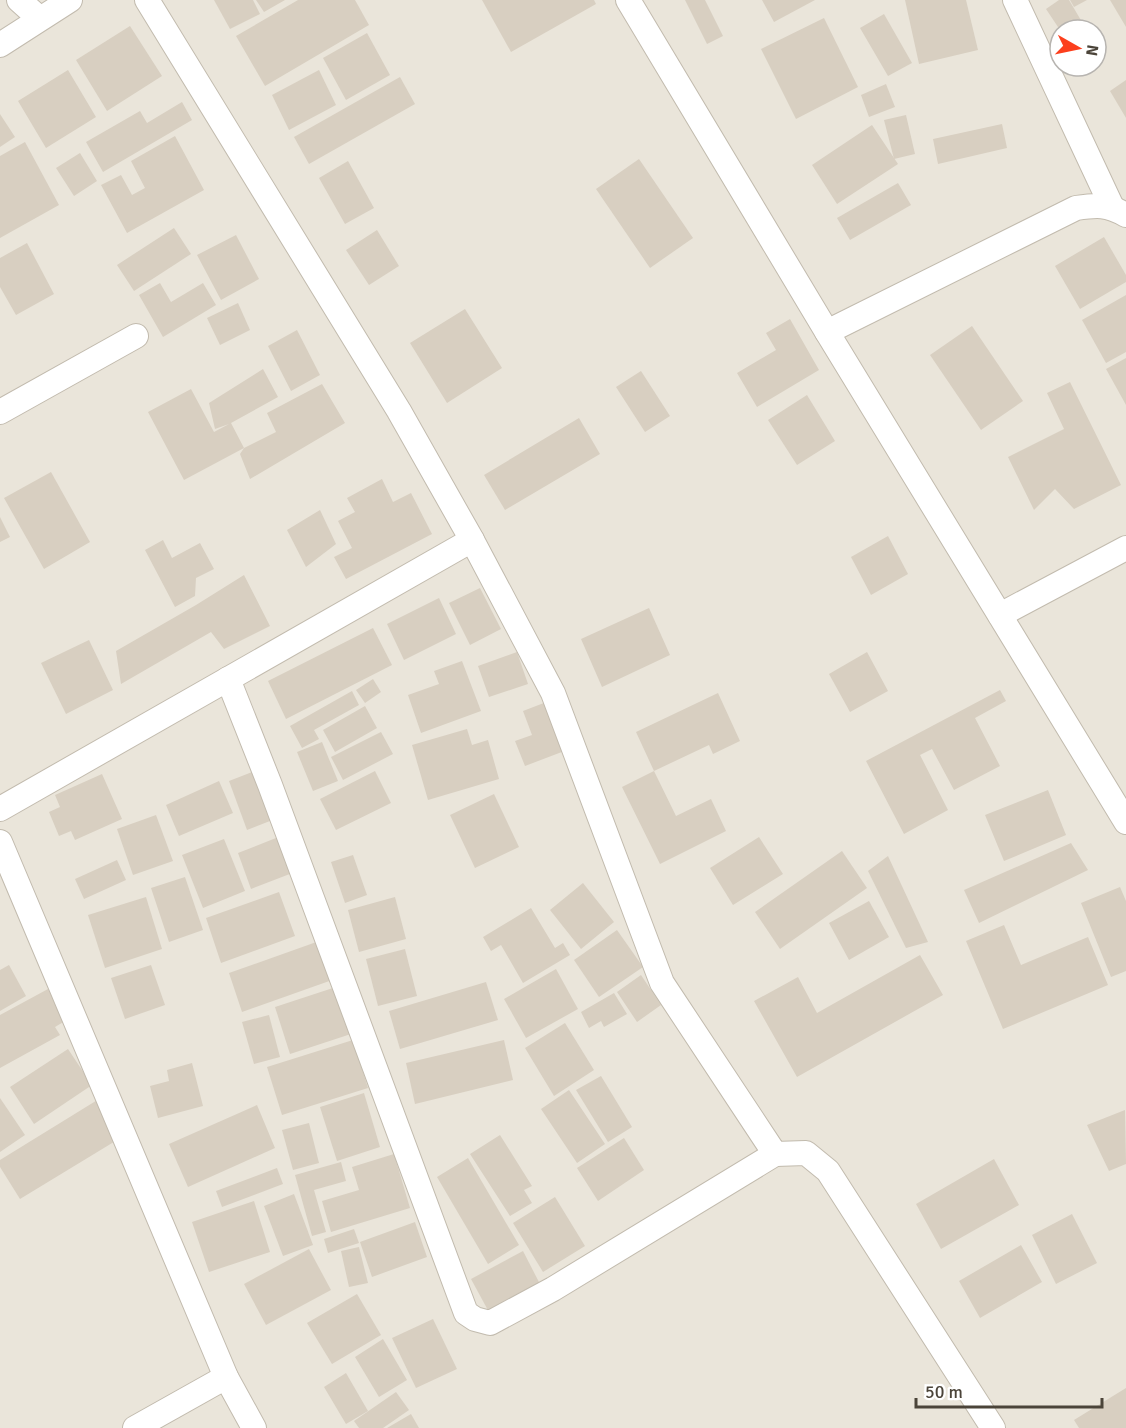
<svg xmlns="http://www.w3.org/2000/svg" width="1126" height="1428" font-family="Signika,sans-serif">
	<rect width="100%" height="100%" fill="#f6f3ec"/>
	<!-- residential -->
	<path fill="#eae5da" fill-rule="evenodd" d="M0,0H1126V1428H0ZM1060,30H1096V66H1060Z"/>
	<!-- building -->
	<g fill="#d8cfc1">
		<polygon points="214,0 253,0 260,14 230,29"/>
		<polygon points="256,0 285,0 264,12"/>
		<polygon points="298,0 355,0 369,25 265,86 236,36"/>
		<polygon points="482,0 594,0 596,4 511,52"/>
		<polygon points="685,0 705,0 723,36 707,44"/>
		<polygon points="762,0 815,0 774,22"/>
		<polygon points="905,0 966,0 978,50 919,64"/>
		<polygon points="1059,0 1069,0 1082,22 1070,30 1060,30 1046,9"/>
		<polygon points="1070,0 1087,0 1074,7"/>
		<polygon points="1110,0 1126,0 1126,27"/>
		<polygon points="884,14 912,63 888,76 860,28"/>
		<polygon points="824,18 858,87 796,119 761,49"/>
		<polygon points="130,26 162,76 107,111 76,60"/>
		<polygon points="367,33 390,75 346,100 323,58"/>
		<polygon points="68,70 96,117 46,148 18,101"/>
		<polygon points="319,70 336,105 289,130 272,95"/>
		<polygon points="400,77 415,104 309,164 294,137"/>
		<polygon points="1126,80 1126,118 1110,91"/>
		<polygon points="886,84 895,107 869,117 861,95"/>
		<polygon points="182,102 192,120 103,172 86,142 140,111 147,123"/>
		<polygon points="0,114 15,137 0,147"/>
		<polygon points="906,115 915,154 894,159 884,120"/>
		<polygon points="1002,124 1007,148 938,164 933,139"/>
		<polygon points="872,125 898,164 837,204 812,165"/>
		<polygon points="175,136 204,190 127,233 101,185 121,175 132,195 145,188 131,161"/>
		<polygon points="25,142 59,205 0,238 0,156"/>
		<polygon points="80,153 97,181 74,196 56,168"/>
		<polygon points="639,159 693,238 650,268 596,189"/>
		<polygon points="348,161 374,208 345,224 319,178"/>
		<polygon points="898,183 911,205 850,240 837,218"/>
		<polygon points="174,228 191,254 134,291 117,265"/>
		<polygon points="377,230 399,266 369,285 346,250"/>
		<polygon points="236,235 259,279 221,300 197,255"/>
		<polygon points="1104,237 1126,275 1126,282 1080,309 1055,266"/>
		<polygon points="27,243 54,294 16,315 0,287 0,258"/>
		<polygon points="160,283 171,302 203,283 216,305 163,337 139,295"/>
		<polygon points="1126,295 1126,352 1106,363 1082,320"/>
		<polygon points="238,303 250,330 220,345 207,318"/>
		<polygon points="465,309 502,368 447,403 410,343"/>
		<polygon points="790,319 819,370 757,407 737,373 776,350 766,333"/>
		<polygon points="972,326 1023,401 981,430 930,355"/>
		<polygon points="297,330 320,375 291,391 268,346"/>
		<polygon points="1126,358 1126,405 1106,369"/>
		<polygon points="263,369 278,397 231,423 244,448 184,480 148,412 191,389 214,432 229,424 215,429 209,403"/>
		<polygon points="641,371 670,416 645,432 616,387"/>
		<polygon points="1070,382 1121,485 1074,509 1055,489 1034,510 1008,457 1064,429 1047,393"/>
		<polygon points="322,384 345,423 250,479 240,454 244,448 276,432 267,413"/>
		<polygon points="807,395 835,441 797,465 768,420"/>
		<polygon points="579,418 600,454 505,510 484,475"/>
		<polygon points="51,472 90,542 44,569 4,498"/>
		<polygon points="382,479 393,502 411,493 432,534 346,579 334,557 352,548 338,521 355,512 347,498"/>
		<polygon points="320,510 336,544 306,567 287,530"/>
		<polygon points="0,517 10,537 0,542"/>
		<polygon points="888,536 908,574 871,595 851,557"/>
		<polygon points="163,540 172,558 200,543 214,569 196,578 195,596 175,607 145,550"/>
		<polygon points="244,575 270,626 224,649 211,632 121,684 116,651 196,605"/>
		<polygon points="480,588 501,629 470,645 449,603"/>
		<polygon points="439,598 456,634 404,660 387,624"/>
		<polygon points="649,608 670,655 602,687 581,639"/>
		<polygon points="373,628 392,665 286,719 268,681"/>
		<polygon points="89,640 113,690 66,714 41,663"/>
		<polygon points="517,652 528,684 489,697 478,666"/>
		<polygon points="867,652 888,691 850,712 829,674"/>
		<polygon points="462,661 481,711 421,733 408,695 439,684 434,671"/>
		<polygon points="373,679 381,692 365,703 356,690"/>
		<polygon points="1000,690 1006,701 975,718 1000,766 954,790 932,749 920,755 948,810 904,834 866,761"/>
		<polygon points="352,691 359,705 314,730 319,739 302,748 290,726"/>
		<polygon points="718,693 740,741 713,754 709,745 654,771 676,816 711,799 726,831 660,864 622,787 654,771 636,732"/>
		<polygon points="549,701 567,750 525,766 515,741 532,735 523,711"/>
		<polygon points="365,706 377,728 335,752 323,730"/>
		<polygon points="467,729 472,745 488,740 499,779 428,800 412,745"/>
		<polygon points="381,732 393,754 343,780 331,757"/>
		<polygon points="322,742 338,781 313,791 297,752"/>
		<polygon points="257,770 275,819 247,830 229,781"/>
		<polygon points="375,771 391,803 336,830 320,799"/>
		<polygon points="102,774 122,819 75,840 71,831 59,836 49,812 60,807 55,795"/>
		<polygon points="219,781 233,813 179,836 166,805"/>
		<polygon points="1048,790 1066,835 1004,861 985,815"/>
		<polygon points="494,794 519,847 475,868 450,815"/>
		<polygon points="156,815 173,861 133,875 117,829"/>
		<polygon points="281,836 295,872 251,889 238,853"/>
		<polygon points="759,837 783,874 733,905 710,868"/>
		<polygon points="224,839 245,891 203,908 182,855"/>
		<polygon points="1071,843 1088,870 979,923 964,890"/>
		<polygon points="842,851 867,888 780,949 755,912"/>
		<polygon points="353,855 367,895 345,903 331,862"/>
		<polygon points="888,856 928,942 906,948 868,871"/>
		<polygon points="117,860 126,880 84,899 75,879"/>
		<polygon points="185,877 203,930 169,942 151,888"/>
		<polygon points="583,883 614,922 581,949 550,910"/>
		<polygon points="1120,887 1126,901 1126,971 1111,977 1081,903"/>
		<polygon points="279,892 295,936 221,963 206,918"/>
		<polygon points="146,897 162,949 105,968 88,915"/>
		<polygon points="395,897 406,939 359,952 348,910"/>
		<polygon points="869,901 889,937 849,960 829,923"/>
		<polygon points="531,908 555,948 563,943 570,955 523,983 501,945 491,951 483,937"/>
		<polygon points="1004,925 1021,965 1088,937 1108,985 1003,1029 966,941"/>
		<polygon points="617,930 643,967 599,997 574,960"/>
		<polygon points="322,940 335,979 242,1012 229,973"/>
		<polygon points="405,949 417,996 378,1006 366,959"/>
		<polygon points="920,955 943,995 797,1077 754,1001 798,977 817,1013"/>
		<polygon points="9,965 26,996 0,1011 0,970"/>
		<polygon points="151,965 165,1005 125,1019 111,978"/>
		<polygon points="556,969 578,1009 526,1038 504,999"/>
		<polygon points="641,975 661,1005 637,1022 617,992"/>
		<polygon points="486,982 498,1020 400,1049 389,1011"/>
		<polygon points="339,986 354,1033 290,1054 275,1007"/>
		<polygon points="48,989 65,1021 55,1027 60,1035 0,1068 0,1015"/>
		<polygon points="614,993 627,1014 604,1027 601,1021 589,1028 581,1012"/>
		<polygon points="269,1015 280,1057 254,1064 242,1022"/>
		<polygon points="565,1023 594,1070 554,1096 525,1048"/>
		<polygon points="353,1040 368,1088 282,1115 267,1067"/>
		<polygon points="504,1040 513,1080 415,1104 406,1063"/>
		<polygon points="68,1049 92,1085 34,1124 10,1087"/>
		<polygon points="192,1063 203,1106 158,1118 150,1086 169,1081 167,1070"/>
		<polygon points="601,1076 632,1127 608,1142 576,1090"/>
		<polygon points="569,1090 605,1144 577,1163 541,1109"/>
		<polygon points="364,1093 380,1147 337,1161 320,1107"/>
		<polygon points="0,1098 25,1135 0,1152"/>
		<polygon points="99,1099 122,1137 20,1199 0,1167 0,1160"/>
		<polygon points="257,1105 275,1148 188,1187 169,1144"/>
		<polygon points="1125,1110 1126,1164 1109,1171 1087,1125"/>
		<polygon points="309,1123 319,1163 293,1170 282,1130"/>
		<polygon points="500,1135 532,1186 524,1190 532,1203 510,1216 470,1154"/>
		<polygon points="624,1138 644,1170 598,1201 577,1168"/>
		<polygon points="394,1154 410,1208 331,1232 322,1201 359,1190 352,1167"/>
		<polygon points="468,1158 519,1245 488,1264 437,1177"/>
		<polygon points="994,1159 1019,1205 941,1249 916,1204"/>
		<polygon points="341,1162 346,1181 314,1190 326,1232 312,1236 295,1175"/>
		<polygon points="277,1168 283,1184 222,1207 216,1191"/>
		<polygon points="294,1194 313,1245 283,1256 264,1206"/>
		<polygon points="555,1197 585,1246 543,1272 513,1223"/>
		<polygon points="254,1201 270,1252 209,1272 192,1222"/>
		<polygon points="1072,1214 1097,1263 1056,1284 1032,1235"/>
		<polygon points="415,1222 427,1257 372,1277 360,1242"/>
		<polygon points="354,1229 359,1243 328,1253 324,1239"/>
		<polygon points="1021,1245 1042,1282 980,1318 959,1281"/>
		<polygon points="359,1247 368,1283 349,1287 341,1251"/>
		<polygon points="309,1249 331,1290 266,1325 244,1284"/>
		<polygon points="523,1251 541,1286 490,1314 471,1279"/>
		<polygon points="357,1294 381,1335 332,1364 307,1323"/>
		<polygon points="433,1319 457,1369 416,1388 392,1338"/>
		<polygon points="383,1339 407,1380 379,1397 355,1357"/>
		<polygon points="346,1373 368,1411 346,1424 324,1387"/>
		<polygon points="1126,1388 1126,1428 1079,1428 1074,1420"/>
		<polygon points="396,1392 409,1410 383,1428 359,1428 354,1421"/>
		<polygon points="411,1414 419,1428 387,1428"/>
	</g>
	<g fill="none" stroke-linecap="round" stroke-linejoin="round">
		<defs>
			<g id="minor">
				<polyline points="19,0 39,18"/>
				<polyline points="147,0 399,411 472,540 553,693 662,983 775,1154 806,1153 828,1171 993,1428"/>
				<polyline points="628,0 827,332 1126,822"/>
				<polyline points="1015,0 1112,207"/>
				<polyline points="0,45 70,0"/>
				<path d="M827,332L1076,208C1097,205 1107,204 1126,215"/>
				<polyline points="0,412 136,336"/>
				<polyline points="1000,615 1126,548"/>
				<polyline points="228,679 270,785 466,1313 475,1319 490,1323 553,1289 775,1154"/>
				<polyline points="0,809 472,540"/>
				<polyline points="0,842 226,1377 254,1428"/>
				<polyline points="135,1428 226,1377"/>
			</g>
		</defs>
		<!-- minor casing -->
		<use href="#minor" stroke="#c2bbae" stroke-width="26"/>
		<!-- minor -->
		<use href="#minor" stroke="#fff" stroke-width="24"/>
	</g>
	<!-- north arrow -->
	<g transform="translate(1078 48) rotate(99)"><circle r="28" fill="#ffffff" stroke="#b7b4b0" stroke-width="1.5"/>
	<path d="M0-4.5L10 22L0 15L-10 22Z" fill="#fc3f1d"/>
	<text y="-9" font-size="16" font-weight="bold" text-anchor="middle" fill="#4b4439">N</text>
	</g>
	<!-- scale -->
	<path d="M916 1398v9h186v-9" fill="none" stroke="#4b4439" stroke-width="3"/>
	<text x="925" y="1398" font-size="18" fill="#4b4439" stroke="#ffffff" stroke-width="4.5" paint-order="stroke">50 m</text>
</svg>
